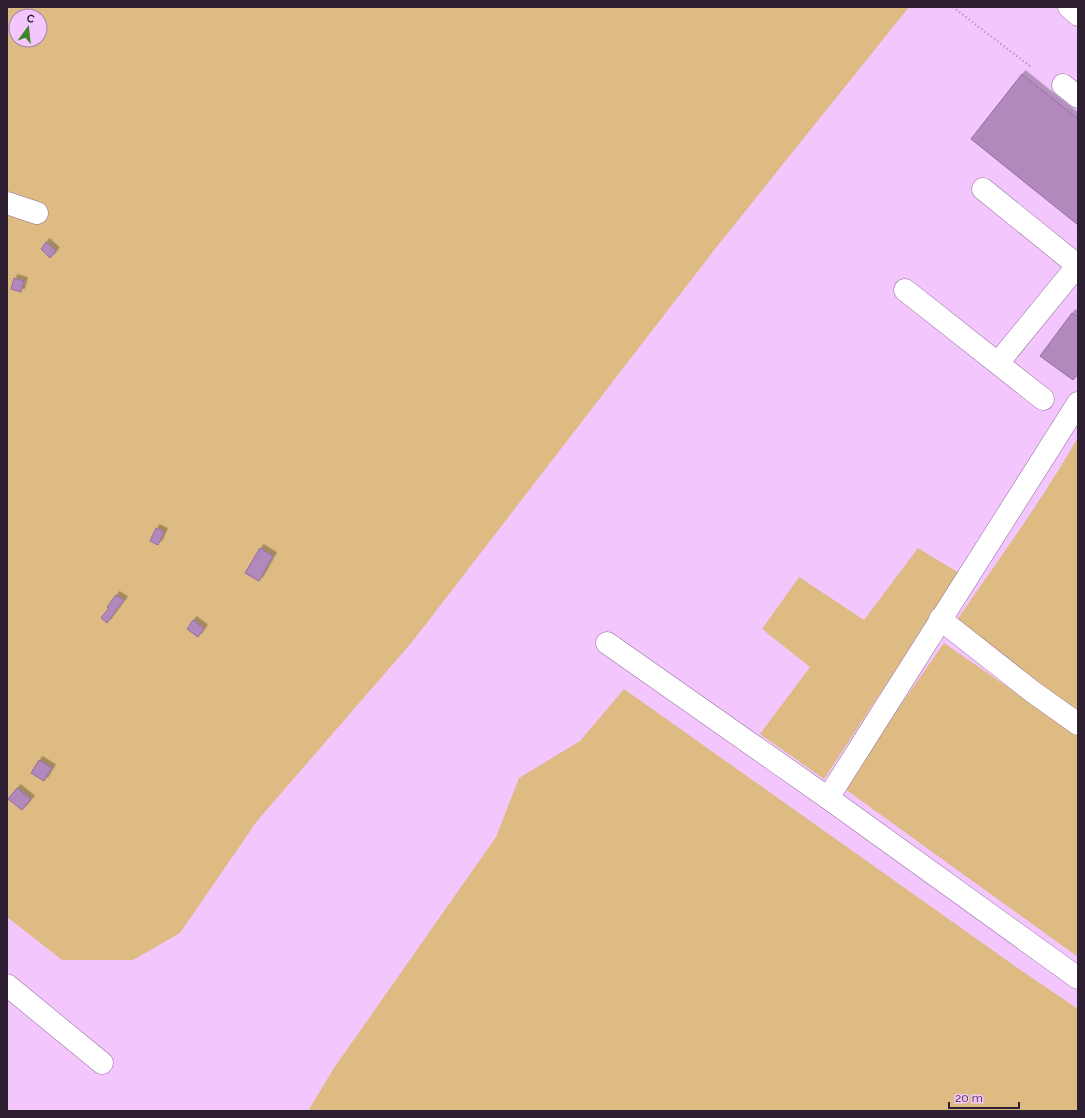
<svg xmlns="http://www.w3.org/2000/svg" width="1085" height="1118" font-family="Raleway,sans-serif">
	<defs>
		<filter id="shadow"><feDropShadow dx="3.5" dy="-3.5" stdDeviation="0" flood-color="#0004"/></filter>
	</defs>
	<rect width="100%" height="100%" fill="#f3c7fe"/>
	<!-- green -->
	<g fill="#ddbb82" fill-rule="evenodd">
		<path d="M7,7H909L715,249L412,642L257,821L180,933L133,960H62L7,917ZM16,16H40V40H16Z"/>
		<path d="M1078,437V716L957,620C998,560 1042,501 1078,437Z"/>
		<polygon points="918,548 959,573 824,779 760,734 810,667 762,629 799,577 864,620"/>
		<polygon points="944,643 1078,736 1078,957 845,789 869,750"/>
		<polygon points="624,689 1022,971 1078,1009 1078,1111 308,1111 334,1068 496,837 519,778 580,741"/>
	</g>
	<!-- building -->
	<g fill="#b289bc" stroke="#956d9f" filter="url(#shadow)">
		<polygon points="1022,74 1078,119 1078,225 971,139"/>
		<polygon points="46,242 56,251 50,258 41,249"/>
		<polygon points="14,278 24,281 21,292 11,289"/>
		<polygon points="1072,313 1078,317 1078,374 1073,380 1040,356"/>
		<polygon points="156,528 164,532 158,545 150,541"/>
		<polygon points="260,548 273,556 259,581 245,573"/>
		<polygon points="116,595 124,600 107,623 101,618 109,608 107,607"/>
		<polygon points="193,620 204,628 198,637 187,629"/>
		<polygon points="39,760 52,768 44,781 31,773"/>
		<polygon points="17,788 31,799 22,810 8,799"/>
	</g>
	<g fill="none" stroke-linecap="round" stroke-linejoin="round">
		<defs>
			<g id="minor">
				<polyline points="1063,85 1078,97"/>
				<polyline points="983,189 1077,265"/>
				<polyline points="7,203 37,213"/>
				<polyline points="905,290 1043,399"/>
				<polyline points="998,363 1078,265"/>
				<polyline points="940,619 1033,692 1078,724"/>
				<polyline points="607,643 828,798 1078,978"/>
				<polyline points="828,798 1078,403"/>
				<polyline points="7,985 102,1063"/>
			</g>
			<polyline id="major" points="1069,7 1078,15"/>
		</defs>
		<!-- minor casing -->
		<use href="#minor" stroke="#956d9f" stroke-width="23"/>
		<!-- major casing -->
		<use href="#major" stroke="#956d9f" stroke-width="23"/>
		<!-- path -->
		<polyline stroke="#ac8ab5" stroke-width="2.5" stroke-dasharray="1 3" stroke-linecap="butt" points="953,7 1031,67"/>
		<!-- minor -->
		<use href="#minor" stroke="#fff" stroke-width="22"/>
		<!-- major -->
		<use href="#major" stroke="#fff" stroke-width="22"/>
	</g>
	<!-- border -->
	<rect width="1085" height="1118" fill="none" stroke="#2e1e32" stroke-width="16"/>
	<!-- north arrow -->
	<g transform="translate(28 28) rotate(15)"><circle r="19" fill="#f3c7fe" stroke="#a483ac"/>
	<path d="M0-3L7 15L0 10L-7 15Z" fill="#3e852a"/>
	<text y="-6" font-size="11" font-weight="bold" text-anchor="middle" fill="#2e1e32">С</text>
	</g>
	<!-- scale -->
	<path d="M949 1102v6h70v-6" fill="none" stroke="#2e1e32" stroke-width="2"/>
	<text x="955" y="1102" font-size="12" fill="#2e1e32" stroke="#f3c7fe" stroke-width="3" paint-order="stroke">20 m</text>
</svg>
